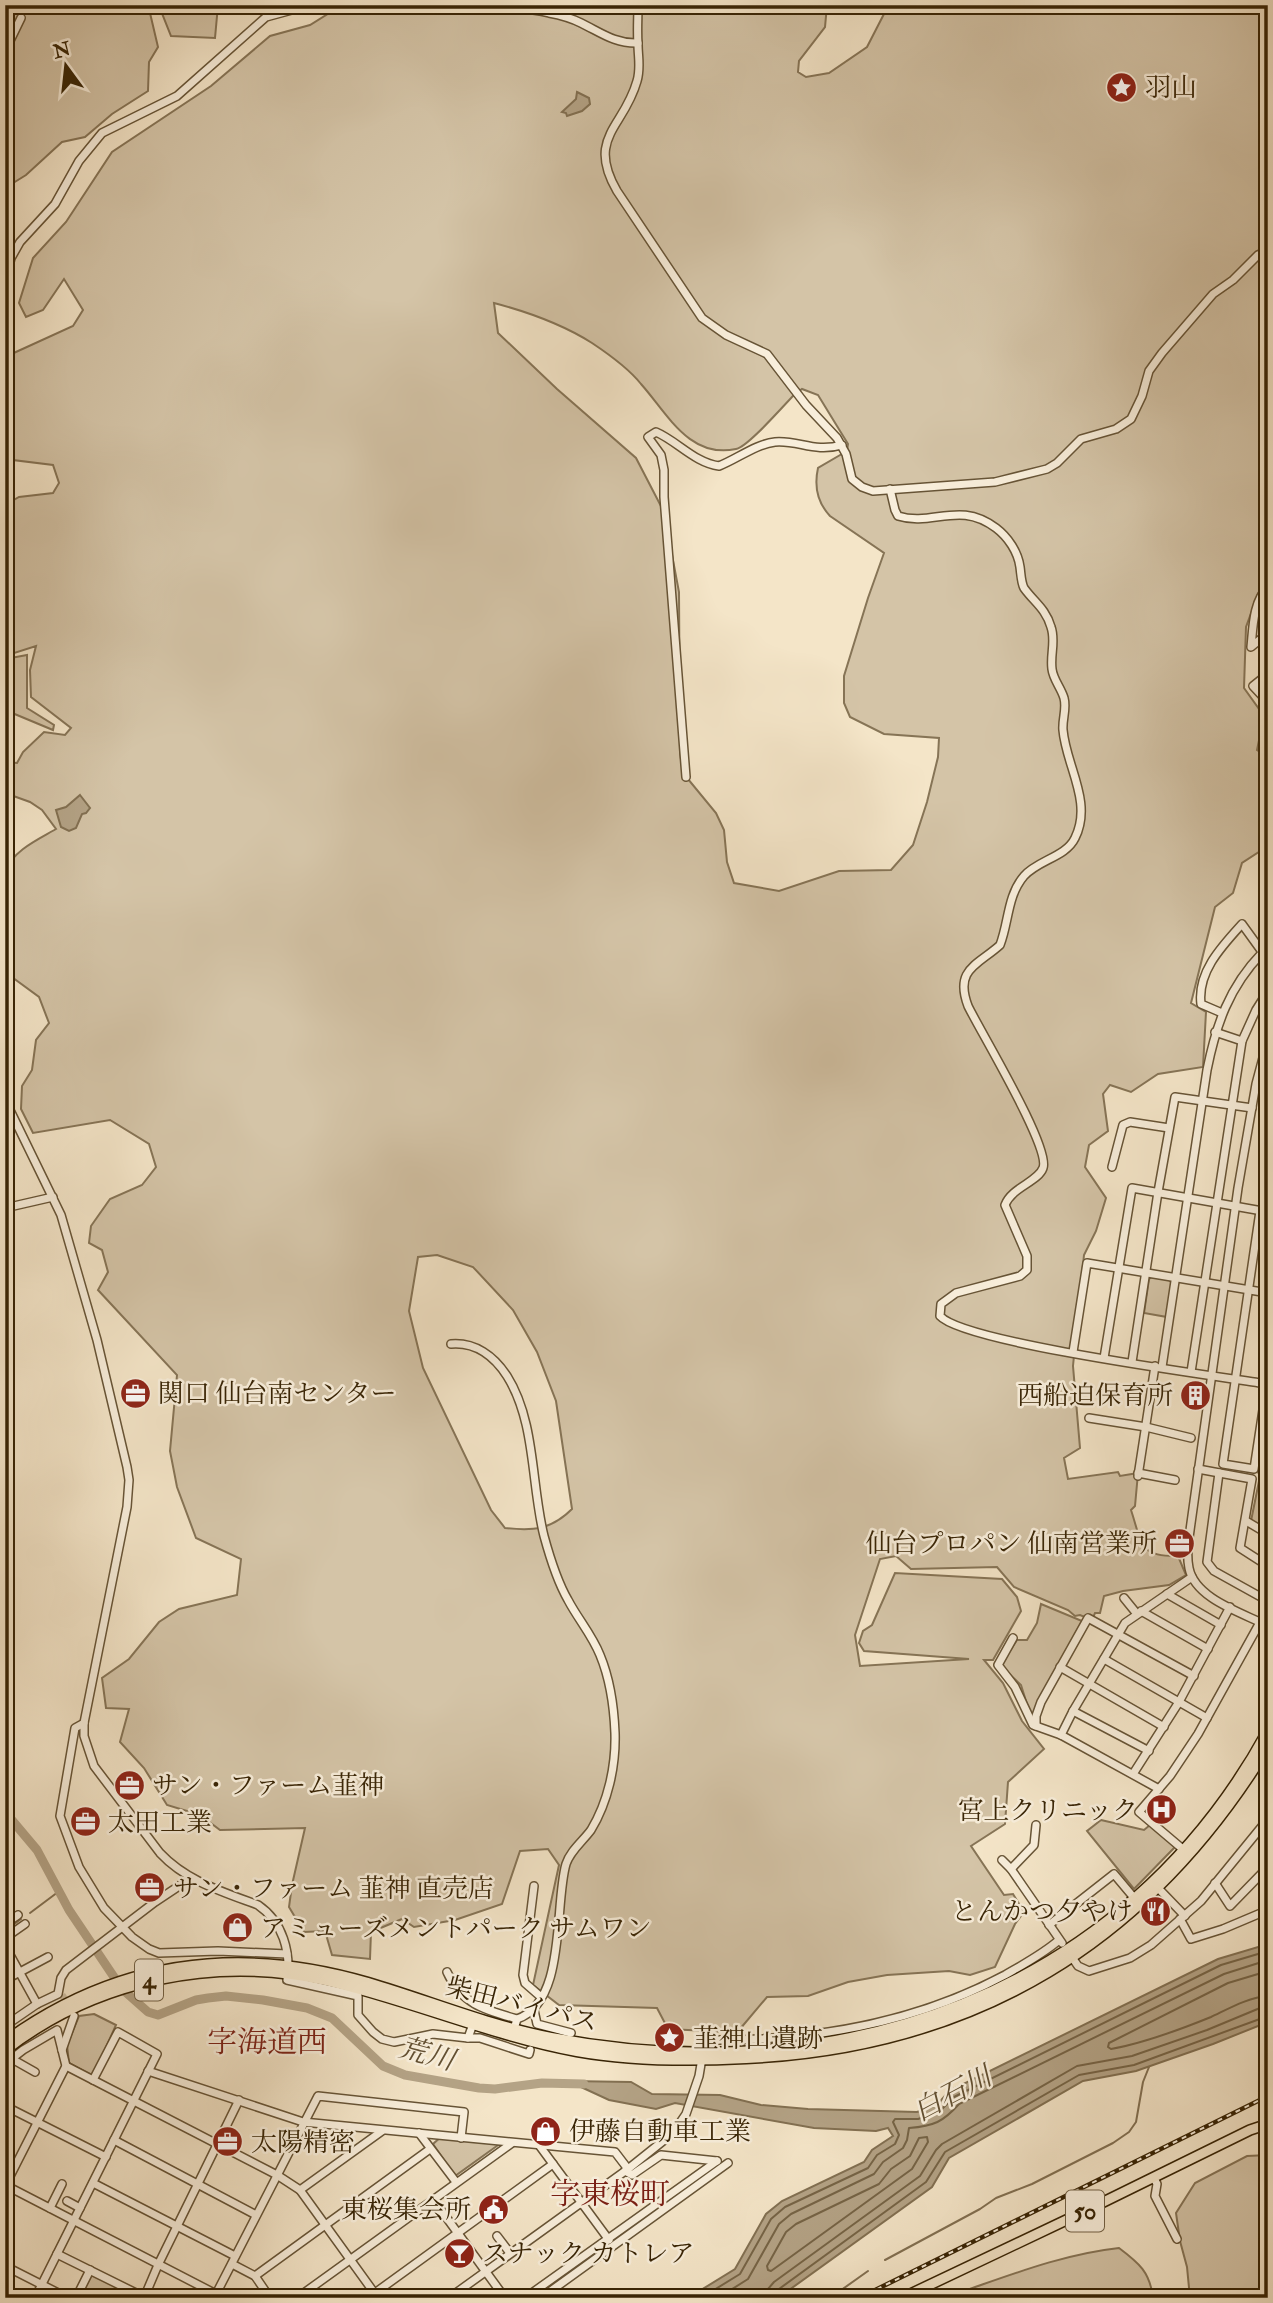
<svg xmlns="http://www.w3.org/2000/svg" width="1273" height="2303" font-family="'IM FELL Double Pica','Noto Serif JP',serif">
	<rect width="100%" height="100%" fill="#f4e5c8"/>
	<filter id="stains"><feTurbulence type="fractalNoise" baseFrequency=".00286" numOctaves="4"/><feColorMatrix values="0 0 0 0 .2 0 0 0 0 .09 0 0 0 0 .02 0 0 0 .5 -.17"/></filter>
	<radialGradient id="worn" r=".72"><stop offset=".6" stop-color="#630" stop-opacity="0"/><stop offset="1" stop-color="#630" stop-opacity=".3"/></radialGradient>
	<!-- green -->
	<g fill="#d4c4a7" stroke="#867456" stroke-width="2" fill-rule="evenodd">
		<polygon points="5,5 218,5 215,38 171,36 161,11 150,13 158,47 149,62 148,91 112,114 85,137 62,142 26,175 5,188"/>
		<path d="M365,5H827L825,27L799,61L798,72L806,77L829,73L867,47L886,10L885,5H1268V578L1263,581L1246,627L1244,688L1264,716L1257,750L1268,757V846L1242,863L1233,893L1215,907L1191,1003L1206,1012L1203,1067L1158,1074L1131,1092L1110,1085L1103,1094L1108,1131L1089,1145L1085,1167L1106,1198L1096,1231L1084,1255L1073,1366L1080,1448L1064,1458L1068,1479L1118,1472L1120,1476L1138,1473L1135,1506L1131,1510C1142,1543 1138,1557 1178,1556L1186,1575L1169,1585L1123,1591L1104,1596L1100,1613H1095L1092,1620L1080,1615L1075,1616L1068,1610L1014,1587L997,1567L911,1569L896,1556L880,1559L855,1635L860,1666L969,1659L864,1651L859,1643L863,1631L872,1625L895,1573L1002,1579L1017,1597L1021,1611L993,1660H984L1003,1683L1022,1721L1044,1749L1008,1782L1005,1824L971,1846L1004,1895L1013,1894L1024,1912L1015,1924L995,1967L970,1975L949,1971L887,1975L848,1982L808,1996L767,1997L740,2029L728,2032L668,2029L657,2008L559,2005L533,1985L559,1865L548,1849L520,1851L502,1904L455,1920L414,1927L402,1919L371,1932L370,1959L332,1955L325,1931L304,1932L289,1907L292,1885L305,1828L220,1830L200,1815L167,1805L144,1768L120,1742L129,1709L106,1708L102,1678L129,1659L159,1622L179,1609L237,1595L241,1559L196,1538L177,1487L170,1451L177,1375L98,1290L108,1272L102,1250L89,1243L91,1226L110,1199L142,1185L156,1167L149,1144L110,1120L33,1133L21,1109L22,1086L32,1070L36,1040L49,1023L39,997L5,972V871C14,850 37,840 56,829L42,810L30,802L5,793V762L17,763L23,752L44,732L65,735L71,728L31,697L30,670L36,646L5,656V505L19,497L53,493L59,483L53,465L5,459V357L73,326L83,310L64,279L43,310L26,317L19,303L33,258L66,222L112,152L211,86L270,36L310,25L331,12ZM494,303C528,312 562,324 592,343C607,353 630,370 641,384C667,413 689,459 736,449C748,447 783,406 794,395L802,389L818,395L848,444L847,451L818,468C814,486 817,502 830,516L884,553L868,598L844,676V703L850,717L884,734L939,738L938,757L927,802L913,845L891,870L839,871L779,891L734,883L727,862L724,830L716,813L683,773L680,753L679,592L664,512L636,458L557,389L498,333ZM437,1255L473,1267L513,1310L537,1352L556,1401L572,1509C551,1530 533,1531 505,1528L491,1510L423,1368L409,1311L418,1257Z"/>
		<polygon points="27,655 27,708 54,725 53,730 5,710 5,659"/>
		<polygon points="1152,1277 1169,1280 1172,1283 1167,1317 1144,1313 1149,1279"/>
		<polygon points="1260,1476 1268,1477 1268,1529 1251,1521"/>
		<polygon points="1041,1604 1082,1621 1031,1717 1021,1685 1005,1670 1002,1663 1017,1640 1027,1640 1037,1623"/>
		<polygon points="1101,1820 1144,1830 1150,1825 1175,1847 1134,1889 1087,1831"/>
		<polygon points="94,2014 116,2025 94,2074 91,2075 69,2063 67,2045 79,2016"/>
		<polygon points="442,2136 501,2143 455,2176 433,2144"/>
		<polygon points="1268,2155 1268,2298 1190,2298 1187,2267 1180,2241 1176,2213 1195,2183 1247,2156"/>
		<path d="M1119,2248C1139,2263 1150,2272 1153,2298H952L961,2292C1013,2274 1064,2254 1119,2248Z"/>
		<polygon points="92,2272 140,2298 78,2298"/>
	</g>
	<!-- water -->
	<g fill="#b4a386" stroke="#827052" stroke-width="2">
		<polygon points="577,92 589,98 590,104 582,111 567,116 566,113 562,112 576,99"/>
		<polygon points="80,795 90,808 86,813 82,814 76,828 69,831 61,827 56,810 66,807"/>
		<polygon points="1268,1944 1268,2022 1213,2044 1136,2071 1083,2081 949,2158 932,2187 778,2298 688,2298 735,2269 766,2214 782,2201 864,2162 872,2150 893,2136 888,2128 876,2131 814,2128 675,2103 656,2109 609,2100 568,2081 631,2082 652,2094 720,2095 761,2105 808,2109 917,2112 937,2105 949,2091 1218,1959"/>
	</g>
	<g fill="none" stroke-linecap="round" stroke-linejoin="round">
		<!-- shore -->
		<g stroke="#766446" stroke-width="2">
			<path d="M1268,1971L1228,1983L1109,2043L1108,2047L1111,2049C1145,2043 1179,2030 1211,2017C1228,2009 1249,1997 1268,1996"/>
			<polygon points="927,2137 928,2142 912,2169 778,2266 771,2271 768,2270 767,2266 786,2232 796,2224 879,2184 891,2169 910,2156 919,2138"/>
			<polyline points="701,2298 740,2274 771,2219 785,2207 868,2168 877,2155 895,2144 899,2135 893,2122 895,2119 918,2119 939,2112 954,2097 1221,1965 1268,1951"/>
			<path d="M718,2298L748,2279L779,2224L791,2214L874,2174L883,2162L903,2148L907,2140L909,2128C934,2126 943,2122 959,2104L1224,1974L1268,1960"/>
			<polyline points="767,2298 768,2289 774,2282 920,2176 936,2150 942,2144 1077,2066 1132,2056 1207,2030 1260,2008 1268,2007"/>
			<polyline points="776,2298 779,2289 926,2182 945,2152 1079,2075 1134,2065 1268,2016"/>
		</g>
		<!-- stream -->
		<g stroke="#827052" stroke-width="2">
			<polyline points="30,1913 58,1892"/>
			<polyline points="5,1931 21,1919"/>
			<polyline points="885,2260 980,2209 996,2198 1032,2184 1113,2143 1129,2132 1136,2122 1143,2082 1149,2067"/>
			<polyline points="830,2298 868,2271"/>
		</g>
		<!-- river -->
		<polyline stroke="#b4a386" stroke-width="9" points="5,1812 37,1850 69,1910 122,1989 148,2012 158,2015 196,2000 208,1998 226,1996 263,2000 307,2008 332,2018 383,2066 405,2075 479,2088 495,2089 542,2083 584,2084"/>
		<!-- minor-tunnel -->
		<polyline stroke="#cebea1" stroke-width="7" stroke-dasharray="7 3.5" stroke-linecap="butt" points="62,1995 69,2006"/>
		<defs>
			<g id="minor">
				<path d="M478,5C504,11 524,6 549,13C560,15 571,18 581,23C600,32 615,44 638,43"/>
				<path d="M638,5C638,18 637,31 638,44C638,57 641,68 637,81C624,128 586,137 617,191L702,318L726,335L767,354L806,405L837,438L846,454L852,479L862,487L873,491L995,482L1047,469L1057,463L1081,439L1116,429L1131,419L1142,396L1149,371L1162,353L1213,294L1233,280L1258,255L1268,251"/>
				<polyline points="5,51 21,18"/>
				<polyline points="5,281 11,258 20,242 55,204 79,161 102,133 177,96 266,17 310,5"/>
				<path d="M890,489L895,510L898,516C933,527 959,500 996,528C1008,537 1018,552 1020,567C1021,574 1021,582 1024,588C1034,602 1046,609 1051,627C1056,641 1050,654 1052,669C1053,679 1061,688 1064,698C1067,709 1062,719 1063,730C1066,766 1093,802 1075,838C1066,857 1038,860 1024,876C1007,896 1009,922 1000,945C978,965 954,969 968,1006C980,1031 1051,1148 1043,1168C1038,1182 1012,1187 1005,1205L1027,1256V1270L1020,1276L956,1293L941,1304L940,1316C964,1343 1216,1376 1267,1384"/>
				<path d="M1268,587C1253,601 1253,628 1251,647L1268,633"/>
				<polyline points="1268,674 1253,686 1268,702"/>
				<path d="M686,777L664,497V470L661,455L648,437L656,432C677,441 695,463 719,466C737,459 756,444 775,442C799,440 814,453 842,445"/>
				<path d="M1222,1013L1201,1004C1197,972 1222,946 1242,924L1268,960"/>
				<polyline points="1215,1032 1242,1041"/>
				<path d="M1268,1039L1256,1084L1238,1188L1191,1523C1189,1538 1186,1553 1189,1568C1195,1599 1243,1613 1268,1626"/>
				<path d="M5,1100L61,1215L97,1340L127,1467L129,1480L127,1507L84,1723V1736L94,1766L160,1853C186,1881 223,1892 258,1905C283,1922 291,1952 287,1980L358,1996V2015L373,2032L382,2039L394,2042L433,2034L468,2038L473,2024"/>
				<polyline points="1112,1167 1123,1125 1130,1122 1169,1128"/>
				<polyline points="5,1208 53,1197"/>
				<polyline points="1260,1211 1223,1464 1254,1469 1268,1377"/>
				<path d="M451,1344C475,1342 494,1356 507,1376C536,1422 531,1485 544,1536C550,1558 557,1581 568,1600C578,1619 592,1635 600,1655C610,1679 614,1708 615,1733C616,1766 608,1802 591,1830C583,1841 570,1851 566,1864C554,1905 567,2002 517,2019L514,2029"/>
				<polyline points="1073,1352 1087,1263 1268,1293"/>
				<polyline points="1104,1358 1132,1188 1268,1212"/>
				<polyline points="1132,1362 1158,1192 1175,1097 1252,1108"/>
				<path d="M1162,1367L1207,1070C1216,1025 1229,987 1262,953"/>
				<polyline points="1191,1372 1242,1041 1256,1010 1268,991"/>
				<polyline points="1089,1418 1146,1427 1191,1438"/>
				<polyline points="1268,1445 1262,1471 1268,1472"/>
				<polyline points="1198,1469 1252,1479 1240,1548 1268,1566"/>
				<polyline points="1138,1473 1175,1480"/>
				<polyline points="1219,1473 1207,1562 1214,1571 1268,1601"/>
				<polyline points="1138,1476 1155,1366"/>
				<polyline points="1246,1521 1268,1534"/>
				<polyline points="1167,1594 1221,1625"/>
				<polyline points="1124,1598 1137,1614"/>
				<polyline points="1141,1611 1208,1649"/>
				<polyline points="1013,1638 998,1665 1015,1687 1033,1725 1061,1735 1159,1789"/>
				<polyline points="1104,1659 1207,1718"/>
				<polyline points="1060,1667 1164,1727"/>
				<polyline points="1073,1711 1149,1751"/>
				<polyline points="84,1723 75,1728 60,1816 79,1867 104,1908 132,1937 149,1949 159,1953 218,1951 287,1954"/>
				<polyline points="1036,1726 1036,1716 1041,1702 1088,1618 1194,1676"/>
				<polyline points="1061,1735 1073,1711 1125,1623 1192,1577"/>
				<polyline points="1133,1774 1179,1702 1230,1607"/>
				<polyline points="1185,1851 1139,1812 1170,1776 1198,1734 1268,1608"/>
				<polyline points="1002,1860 1011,1869 1062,1943"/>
				<polyline points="1011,1869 1034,1845 1036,1825"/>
				<polyline points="1215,1883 1230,1906 1268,1867"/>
				<polyline points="534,1886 523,1975 525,1983 541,1997"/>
				<polyline points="1158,1888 1185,1916"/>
				<polyline points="1180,1919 1191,1939 1223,1929 1268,1910"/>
				<polyline points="5,1924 18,1915"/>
				<polyline points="1049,1925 1114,1874 1135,1899"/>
				<polyline points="5,1938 25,1924"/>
				<polyline points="5,1946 37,2004"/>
				<polyline points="1069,1953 1078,1966 1089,1971 1130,1958 1151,1945 1201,1901 1268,1819"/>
				<path d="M447,1972C461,2004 485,2010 517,2019"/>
				<polyline points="5,1980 48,1957"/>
				<polyline points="534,2010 537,2024 571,2033"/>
				<polyline points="5,2026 37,2004 58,1994 61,1978 66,1970 155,1902 191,1878"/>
				<polyline points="468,2038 480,2038 529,2054 530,2050"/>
				<polyline points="62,2050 74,2016"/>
				<polyline points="12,2059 35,2072"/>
				<polyline points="5,2064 23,2050 57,2030 66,2066 5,2186"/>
				<polyline points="66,2066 277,2175 300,2190 378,2298"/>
				<polyline points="148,2071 303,2122 615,2152 628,2169"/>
				<polyline points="5,2106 106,2157"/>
				<polyline points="419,2133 456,2182"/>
				<polyline points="114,2140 256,2215"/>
				<polyline points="539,2145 609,2240"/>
				<polyline points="625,2171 632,2175 661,2155 717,2161"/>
				<polyline points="1154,2178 1157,2184 1155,2196 1177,2239"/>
				<polyline points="93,2183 235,2256"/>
				<polyline points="5,2185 216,2294 218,2297"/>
				<polyline points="300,2190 382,2131"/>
				<polyline points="433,2199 505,2298"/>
				<polyline points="67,2201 80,2208"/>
				<polyline points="50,2208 62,2184"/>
				<polyline points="497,2236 510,2253"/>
				<polyline points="57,2254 144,2297"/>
				<polyline points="5,2257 8,2252"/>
				<polyline points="232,2264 255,2276 270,2298"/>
				<polyline points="5,2266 68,2298"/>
				<polyline points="255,2276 430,2149"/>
				<polyline points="35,2298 157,2054 118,2032 93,2080"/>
				<polyline points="76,2298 90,2270"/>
				<polyline points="144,2298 158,2265 239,2100"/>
				<polyline points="214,2298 318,2096 464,2112 461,2138"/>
				<polyline points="297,2298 512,2143"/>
				<polyline points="368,2298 553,2164"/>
				<path d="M449,2298L628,2169L673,2133L686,2114L699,2076L703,2052L710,2043L718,2040C818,2040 917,2022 1005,1975C1024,1964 1043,1954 1059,1940"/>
				<polyline points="525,2298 717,2161"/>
				<polyline points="541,2298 728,2163"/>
			</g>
			<polyline id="major" points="902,2298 1079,2214 1250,2130 1268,2124"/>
			<g id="highway">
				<path d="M5,2042C116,1961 238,1945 368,1983C429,2001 489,2026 551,2038C838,2093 1124,1995 1268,1731"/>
				<path d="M5,2050C95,1980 214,1955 326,1980C411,2000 491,2035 577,2051C633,2061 690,2061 746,2058C976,2047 1148,1943 1268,1746"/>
			</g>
		</defs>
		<!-- minor casing -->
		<use href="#minor" stroke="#675436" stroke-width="10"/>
		<!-- major casing -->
		<use href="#major" stroke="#382405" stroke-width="12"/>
		<!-- highway casing -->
		<use href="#highway" stroke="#382405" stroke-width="13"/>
		<!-- minor -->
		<use href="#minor" stroke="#f8eedb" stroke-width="7"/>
		<!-- major -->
		<use href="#major" stroke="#f4e5c8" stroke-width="9"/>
		<!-- highway -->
		<use href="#highway" stroke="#f4e5c8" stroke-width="10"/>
		<defs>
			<polyline id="rail" points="859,2298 1268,2096"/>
		</defs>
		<!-- rail casing -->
		<use href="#rail" stroke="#382405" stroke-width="4.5"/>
		<!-- rail -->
		<use href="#rail" stroke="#f8eedb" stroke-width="2" stroke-dasharray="5" stroke-linecap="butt"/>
	</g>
	<!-- icons -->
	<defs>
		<symbol id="sight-disc" viewBox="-11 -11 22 22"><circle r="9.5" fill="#8f2418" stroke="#f8eedb"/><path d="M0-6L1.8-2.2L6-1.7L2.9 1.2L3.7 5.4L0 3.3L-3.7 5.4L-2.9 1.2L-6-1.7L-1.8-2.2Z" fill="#fff"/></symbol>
		<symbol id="office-disc" viewBox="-11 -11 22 22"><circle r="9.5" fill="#8f2418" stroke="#f8eedb"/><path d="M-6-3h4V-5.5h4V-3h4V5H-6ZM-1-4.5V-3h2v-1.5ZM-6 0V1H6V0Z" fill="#fff"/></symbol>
		<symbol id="building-disc" viewBox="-11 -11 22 22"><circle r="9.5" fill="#8f2418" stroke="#f8eedb"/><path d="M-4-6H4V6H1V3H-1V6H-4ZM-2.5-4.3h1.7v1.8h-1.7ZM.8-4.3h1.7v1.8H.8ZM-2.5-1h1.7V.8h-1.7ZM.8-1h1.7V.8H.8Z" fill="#fff"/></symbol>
		<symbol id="hospital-disc" viewBox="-11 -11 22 22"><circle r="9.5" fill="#8f2418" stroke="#f8eedb"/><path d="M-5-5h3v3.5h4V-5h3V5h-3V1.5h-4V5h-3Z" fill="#fff"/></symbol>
		<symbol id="restaurant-disc" viewBox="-11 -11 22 22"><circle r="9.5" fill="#8f2418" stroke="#f8eedb"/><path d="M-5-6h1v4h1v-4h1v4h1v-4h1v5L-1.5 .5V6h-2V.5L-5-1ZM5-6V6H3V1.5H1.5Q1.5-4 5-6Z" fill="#fff"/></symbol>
		<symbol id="shop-disc" viewBox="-11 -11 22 22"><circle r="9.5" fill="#8f2418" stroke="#f8eedb"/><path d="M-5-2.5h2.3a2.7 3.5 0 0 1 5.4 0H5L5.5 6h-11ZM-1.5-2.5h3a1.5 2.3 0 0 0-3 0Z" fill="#fff"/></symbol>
		<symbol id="civic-disc" viewBox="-11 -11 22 22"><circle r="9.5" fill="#8f2418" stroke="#f8eedb"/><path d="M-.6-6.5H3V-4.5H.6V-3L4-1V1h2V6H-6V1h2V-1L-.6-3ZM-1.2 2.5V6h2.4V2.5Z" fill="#fff"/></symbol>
		<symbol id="bar-disc" viewBox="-11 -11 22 22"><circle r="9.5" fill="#8f2418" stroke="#f8eedb"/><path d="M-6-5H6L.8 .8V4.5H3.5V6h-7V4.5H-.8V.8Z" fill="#fff"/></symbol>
	</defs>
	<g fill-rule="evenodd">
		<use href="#sight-disc" x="1104" y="70" width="35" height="35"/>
		<use href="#office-disc" x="118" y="1376" width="35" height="35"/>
		<use href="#building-disc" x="1178" y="1378" width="35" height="35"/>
		<use href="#office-disc" x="1162" y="1526" width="35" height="35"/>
		<use href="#office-disc" x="112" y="1768" width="35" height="35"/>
		<use href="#hospital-disc" x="1144" y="1792" width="35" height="35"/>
		<use href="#office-disc" x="68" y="1804" width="35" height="35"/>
		<use href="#office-disc" x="132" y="1870" width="35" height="35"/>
		<use href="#restaurant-disc" x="1138" y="1894" width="35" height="35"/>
		<use href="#shop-disc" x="220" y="1910" width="35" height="35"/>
		<use href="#sight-disc" x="652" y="2020" width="35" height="35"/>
		<use href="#shop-disc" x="528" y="2114" width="35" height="35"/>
		<use href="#office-disc" x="210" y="2124" width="35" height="35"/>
		<use href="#civic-disc" x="476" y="2192" width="35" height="35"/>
		<use href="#bar-disc" x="442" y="2236" width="35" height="35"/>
	</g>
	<g text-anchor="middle" stroke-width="5" stroke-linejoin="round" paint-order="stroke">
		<!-- shield labels -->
		<g fill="#f8eedb" stroke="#726145" stroke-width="2">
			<rect x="135" y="1959.5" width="28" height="41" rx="5"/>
			<rect x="1066" y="2190.5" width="38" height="41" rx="5"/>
		</g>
		<g font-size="24" font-weight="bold" fill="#382405">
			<text x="149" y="1988">4</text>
			<text x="1085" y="2219">50</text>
		</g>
		<!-- poi labels -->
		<g font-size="26" fill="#382405" stroke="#f8eedb" text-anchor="start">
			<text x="1145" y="96">羽山</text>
			<text x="158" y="1402">関口 仙台南センター</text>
			<text x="1173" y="1404" text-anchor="end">西船迫保育所</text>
			<text x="1157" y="1552" text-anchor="end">仙台プロパン 仙南営業所</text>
			<text x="152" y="1794">サン・ファーム韮神</text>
			<text x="1138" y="1819" text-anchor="end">宮上クリニック</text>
			<text x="108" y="1831">太田工業</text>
			<text x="173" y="1897">サン・ファーム 韮神 直売店</text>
			<text x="1133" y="1920" text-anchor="end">とんかつ夕やけ</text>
			<text x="260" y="1937">アミューズメントパーク サムワン</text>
			<text x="693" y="2047">韮神山遺跡</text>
			<text x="569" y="2140">伊藤自動車工業</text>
			<text x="251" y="2151">太陽精密</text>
			<text x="471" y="2218" text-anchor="end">東桜集会所</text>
			<text x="482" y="2262">スナック カトレア</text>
		</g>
		<!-- street labels -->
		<g font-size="26" fill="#382405" stroke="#f8eedb">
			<text transform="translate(522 2004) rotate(14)" y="9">柴田バイパス</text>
		</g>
		<!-- water labels -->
		<g font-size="28" font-style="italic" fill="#635032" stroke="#f8eedb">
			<text transform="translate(427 2053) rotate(15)" y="10">荒川</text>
			<text transform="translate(952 2093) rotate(-28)" y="10">白石川</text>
		</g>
		<!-- quarter labels -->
		<g font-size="30" fill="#7a1f14" stroke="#f8eedb">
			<text x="267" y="2052">字海道西</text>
			<text x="610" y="2204">字東桜町</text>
		</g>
	</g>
	<!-- margin -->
	<rect width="1273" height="2303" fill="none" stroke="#f4e5c8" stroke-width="28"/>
	<rect x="7" y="7" width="1259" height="2289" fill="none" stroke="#382405" stroke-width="3.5"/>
	<rect x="14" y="14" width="1245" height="2275" fill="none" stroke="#382405" stroke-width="2"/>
	<!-- north arrow -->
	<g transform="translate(66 66) rotate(345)" stroke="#f8eedb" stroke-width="5" paint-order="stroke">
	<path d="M0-5L12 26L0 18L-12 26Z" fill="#382405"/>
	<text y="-10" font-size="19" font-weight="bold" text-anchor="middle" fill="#382405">N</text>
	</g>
	<rect width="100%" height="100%" filter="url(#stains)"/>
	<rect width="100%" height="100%" fill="url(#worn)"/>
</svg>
